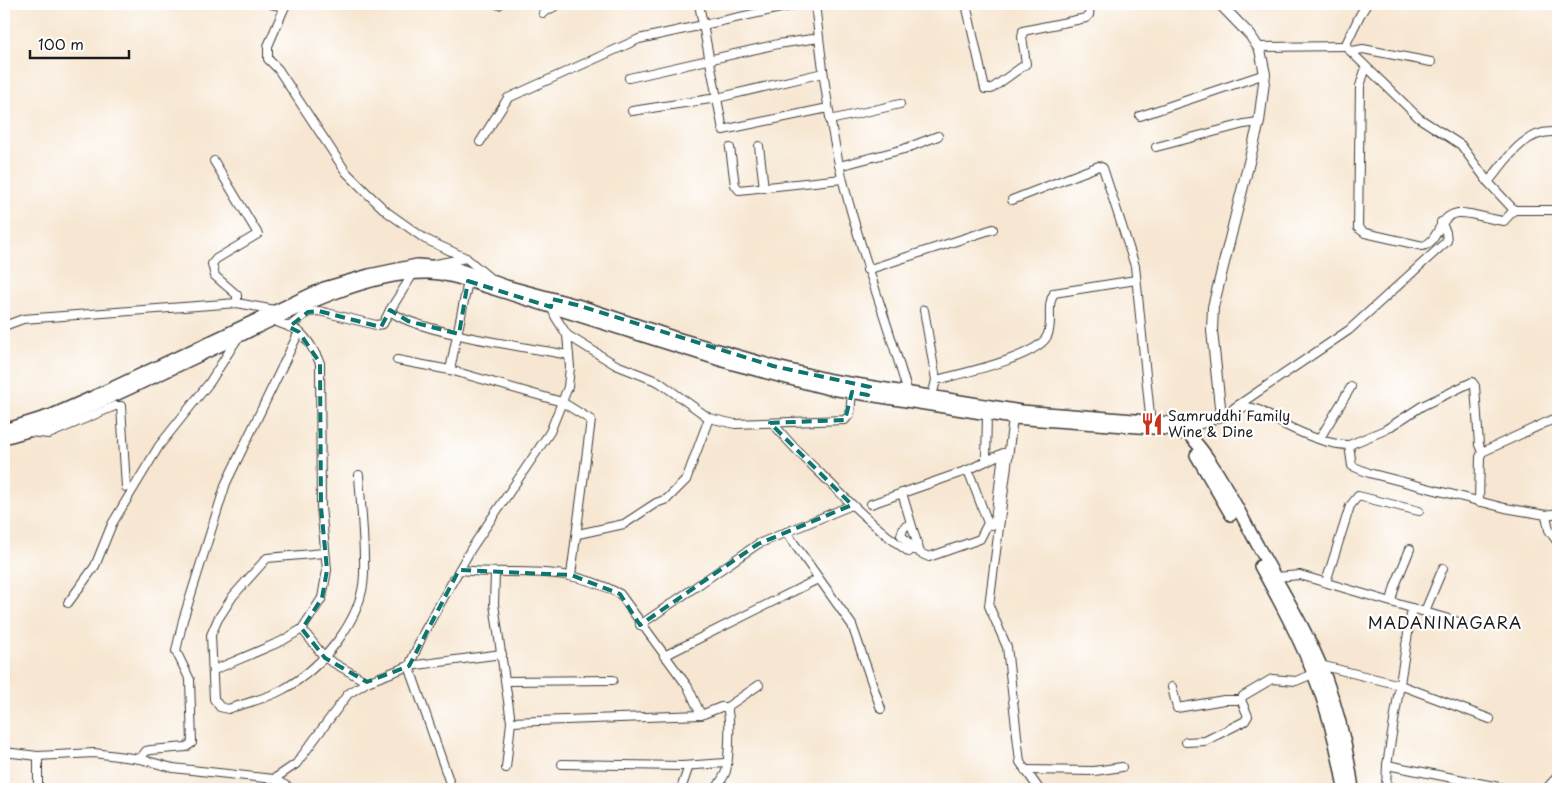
<svg xmlns="http://www.w3.org/2000/svg" width="1562" height="793" font-family="'Playpen Sans',sans-serif">
	<rect width="100%" height="100%" fill="#fff"/>
	<filter id="ink" filterUnits="userSpaceOnUse"><feTurbulence type="fractalNoise" baseFrequency=".02" numOctaves="2"/><feDisplacementMap in="SourceGraphic" scale="10" xChannelSelector="R" yChannelSelector="G"/><feConvolveMatrix kernelMatrix="1 2 1 2 8 2 1 2 1" color-interpolation-filters="sRGB"/></filter>
	<filter id="wash" filterUnits="userSpaceOnUse"><feTurbulence type="fractalNoise" baseFrequency=".0096" numOctaves="4" result="noise"/><feDisplacementMap in="SourceGraphic" scale="20" xChannelSelector="R" yChannelSelector="G"/><feGaussianBlur stdDeviation="1.12" result="paint"/><feColorMatrix in="noise" values="0 0 0 0 0 0 0 0 0 0 0 0 0 0 0 0 0 1.4 0 .05"/><feComposite in="paint" operator="in"/></filter>
	<g filter="url(#wash)">
		<rect width="100%" height="100%" fill="#f7e7d2"/>
	</g>
	<g filter="url(#ink)">
		<g fill="none" stroke-linecap="round" stroke-linejoin="round">
			<defs>
				<g id="minor">
					<polyline points="271,4 285,7"/>
					<polyline points="286,4 268,46 268,59 278,69 346,172 368,194 387,212 425,239 466,258 490,278"/>
					<polyline points="699,4 723,130 828,108"/>
					<path d="M815,4C822,62 828,120 842,177C860,251 887,320 908,393"/>
					<polyline points="966,4 985,89 991,89 1026,64 1022,37 1023,31 1086,18 1089,15 1090,4"/>
					<polyline points="1367,4 1360,15 1345,46 1419,118 1461,145 1488,182 1514,210 1558,210"/>
					<polyline points="499,5 500,4"/>
					<polyline points="543,13 559,4"/>
					<polyline points="1258,47 1345,46"/>
					<polyline points="1352,51 1363,49 1431,62"/>
					<path d="M1366,67L1360,86L1358,228L1365,233L1423,246C1440,241 1437,216 1458,213C1472,212 1490,220 1504,221L1514,210"/>
					<polyline points="629,78 778,44 819,38"/>
					<polyline points="632,111 717,98 823,73"/>
					<polyline points="1140,116 1265,74"/>
					<polyline points="830,120 900,104"/>
					<polyline points="480,142 508,98 639,39 799,4"/>
					<polyline points="759,146 764,188"/>
					<polyline points="1156,147 1244,124 1259,122"/>
					<polyline points="730,148 735,185 739,190 842,179"/>
					<polyline points="214,161 258,234 216,259 212,264 215,276 237,295 237,303"/>
					<polyline points="839,166 904,149 938,136"/>
					<path d="M1488,182C1506,161 1523,131 1553,132"/>
					<polyline points="1012,200 1099,166 1103,168 1135,266 1151,425"/>
					<polyline points="436,264 466,258"/>
					<polyline points="867,270 993,229"/>
					<path d="M413,274L390,310C407,331 537,349 569,355"/>
					<polyline points="924,310 936,380"/>
					<path d="M274,320C280,325 285,324 292,328C306,333 314,351 320,363L321,507L327,570L322,598L302,629L325,658L367,682"/>
					<polyline points="4,326 23,319 237,303 275,310"/>
					<polyline points="289,327 308,312 319,311 376,325 383,324 390,310"/>
					<polyline points="567,335 616,365 659,382 709,418 735,424 845,420 850,414 852,392"/>
					<polyline points="397,360 450,370 562,402 591,420 571,575"/>
					<polyline points="450,370 468,281"/>
					<path d="M932,397L936,380C959,374 1041,357 1048,334C1053,320 1046,306 1054,293L1136,280"/>
					<polyline points="1234,408 1349,330 1447,241 1446,232 1441,222"/>
					<path d="M1221,416C1252,397 1259,412 1285,425C1303,434 1329,445 1349,445L1352,466L1369,473L1505,508L1546,515L1558,513"/>
					<polyline points="1013,418 989,606 1007,647 1020,762 1039,789"/>
					<path d="M773,423C787,441 803,457 820,473C848,501 876,529 909,552"/>
					<polyline points="29,432 49,434 115,406 121,406 126,487"/>
					<polyline points="1320,438 1351,387"/>
					<polyline points="1349,445 1385,430 1422,406 1472,382 1475,386 1479,445 1482,452 1480,457 1479,502"/>
					<polyline points="1482,452 1558,417"/>
					<polyline points="986,461 987,414"/>
					<polyline points="902,493 920,553 929,557 980,539 988,523 968,470"/>
					<polyline points="871,504 968,470 1003,453 995,521 992,525"/>
					<polyline points="1546,515 1549,530 1558,543"/>
					<polyline points="911,524 904,527 901,535 915,550"/>
					<polyline points="786,532 852,625 881,709"/>
					<polyline points="578,534 624,524 656,503 667,499 686,480 709,418"/>
					<path d="M324,553L267,558L233,596L218,619L211,635L214,699L220,707L228,709C245,703 266,699 282,690C321,669 363,620 364,574C365,542 361,508 359,475"/>
					<path d="M459,570C520,576 562,563 620,594L688,687L701,715"/>
					<polyline points="495,573 494,604 511,722 506,768"/>
					<polyline points="1276,577 1300,575 1462,623"/>
					<polyline points="1326,582 1350,506 1358,496 1419,511"/>
					<polyline points="1391,601 1395,586 1410,549"/>
					<polyline points="68,603 95,566 112,524 159,446 210,382 237,339"/>
					<polyline points="1425,611 1443,568"/>
					<polyline points="640,625 758,544 852,505"/>
					<polyline points="664,656 818,579"/>
					<polyline points="1320,665 1400,685 1490,719"/>
					<polyline points="214,670 282,641 302,629"/>
					<polyline points="506,681 613,680"/>
					<polyline points="1172,687 1177,708 1224,700 1241,700"/>
					<polyline points="511,722 701,715 721,707 727,707 759,685"/>
					<polyline points="1186,742 1205,741 1245,721 1248,716 1241,700 1243,696 1272,679 1296,681 1315,673"/>
					<polyline points="4,752 38,756 94,753 140,759 173,768 274,779 296,764 348,694 367,682 409,666 424,632 471,549 550,432 568,387 570,367 567,335 555,316 551,306"/>
					<polyline points="140,759 146,751 151,750 186,747 192,743 190,680 176,651 183,620 226,483 299,332"/>
					<polyline points="562,764 682,766 725,763"/>
					<polyline points="1387,765 1509,789"/>
					<polyline points="1025,770 1094,771 1122,767"/>
					<polyline points="274,779 292,789"/>
					<polyline points="38,789 38,756"/>
					<polyline points="452,789 409,666 502,654"/>
					<polyline points="681,789 689,766"/>
					<path d="M716,789C719,784 724,777 726,771C729,758 731,720 727,707"/>
					<polyline points="1386,789 1387,765 1412,608"/>
					<polyline points="1546,789 1558,776"/>
				</g>
				<polyline id="tertiary" points="1179,435 1184,429 1221,416 1212,331 1213,307 1259,122 1265,74 1260,50 1250,35 1220,4"/>
				<g id="secondary">
					<path d="M4,430L52,415L95,396L324,288L369,275L417,265L455,268L506,286L577,305L673,337L773,366L831,380L1021,411L1172,423C1206,438 1239,513 1258,546C1282,590 1308,632 1326,678C1339,713 1348,752 1353,789"/>
					<path d="M4,438L42,427L71,415C119,394 167,371 215,348C275,319 360,272 428,273C442,273 455,277 468,281L733,364L825,388L1013,418L1167,429"/>
					<polyline points="1196,455 1231,515"/>
					<path d="M1260,566C1303,643 1330,700 1344,789"/>
				</g>
			</defs>
			<!-- minor casing -->
			<use href="#minor" stroke="#3d3a37" stroke-width="10"/>
			<!-- tertiary casing -->
			<use href="#tertiary" stroke="#3d3a37" stroke-width="12"/>
			<!-- secondary casing -->
			<use href="#secondary" stroke="#3d3a37" stroke-width="14"/>
			<!-- minor -->
			<use href="#minor" stroke="#fff" stroke-width="8"/>
			<!-- tertiary -->
			<use href="#tertiary" stroke="#fff" stroke-width="10"/>
			<!-- secondary -->
			<use href="#secondary" stroke="#fff" stroke-width="11"/>
		</g>
	</g>
	<!-- marked area -->
	<path fill="none" stroke="#0f766e" stroke-width="4" stroke-dasharray="10 6" stroke-linejoin="round" d="M468,281L551,307L552,299L577,305L773,366L870,387L868,395L852,392L845,420L770,423L852,505L758,544L640,625L620,594L571,575L459,570L409,666L367,682L325,658L302,629L322,598L327,570L321,507L320,363L299,332L289,327L308,312L319,311L381,327L390,310L408,321L459,334Z"/>
	<!-- icons -->
	<defs>
		<symbol id="restaurant-bare" viewBox="-9 -9 18 18"><path d="M-5-6h1v4h1v-4h1v4h1v-4h1v5L-1.5 .5V6h-2V.5L-5-1ZM5-6V6H3V1.5H1.5Q1.5-4 5-6Z" fill="#c8321e" stroke="#fff" stroke-width="2.5" paint-order="stroke"/></symbol>
	</defs>
	<g fill-rule="evenodd">
		<use href="#restaurant-bare" x="1136" y="408" width="32" height="32"/>
	</g>
	<g text-anchor="middle" stroke-width="4.5" stroke-linejoin="round" paint-order="stroke">
		<!-- poi labels -->
		<g font-size="14" fill="#1c1c1c" stroke="#fff" text-anchor="start">
			<text x="1168" y="421">Samruddhi Family<tspan x="1168" dy="16">Wine &amp; Dine</tspan></text>
		</g>
		<!-- quarter labels -->
		<g font-size="16" letter-spacing="1" fill="#1c1c1c" stroke="#fff">
			<text x="1445" y="629">MADANINAGARA</text>
		</g>
	</g>
	<!-- margin -->
	<rect width="1562" height="793" fill="none" stroke="#fff" stroke-width="20"/>
	<!-- scale -->
	<path d="M30 50v8h99v-8" fill="none" stroke="#1c1c1c" stroke-width="2.5"/>
	<text x="38" y="50" font-size="15" fill="#1c1c1c" stroke="#ffffff" stroke-width="4" paint-order="stroke">100 m</text>
</svg>
